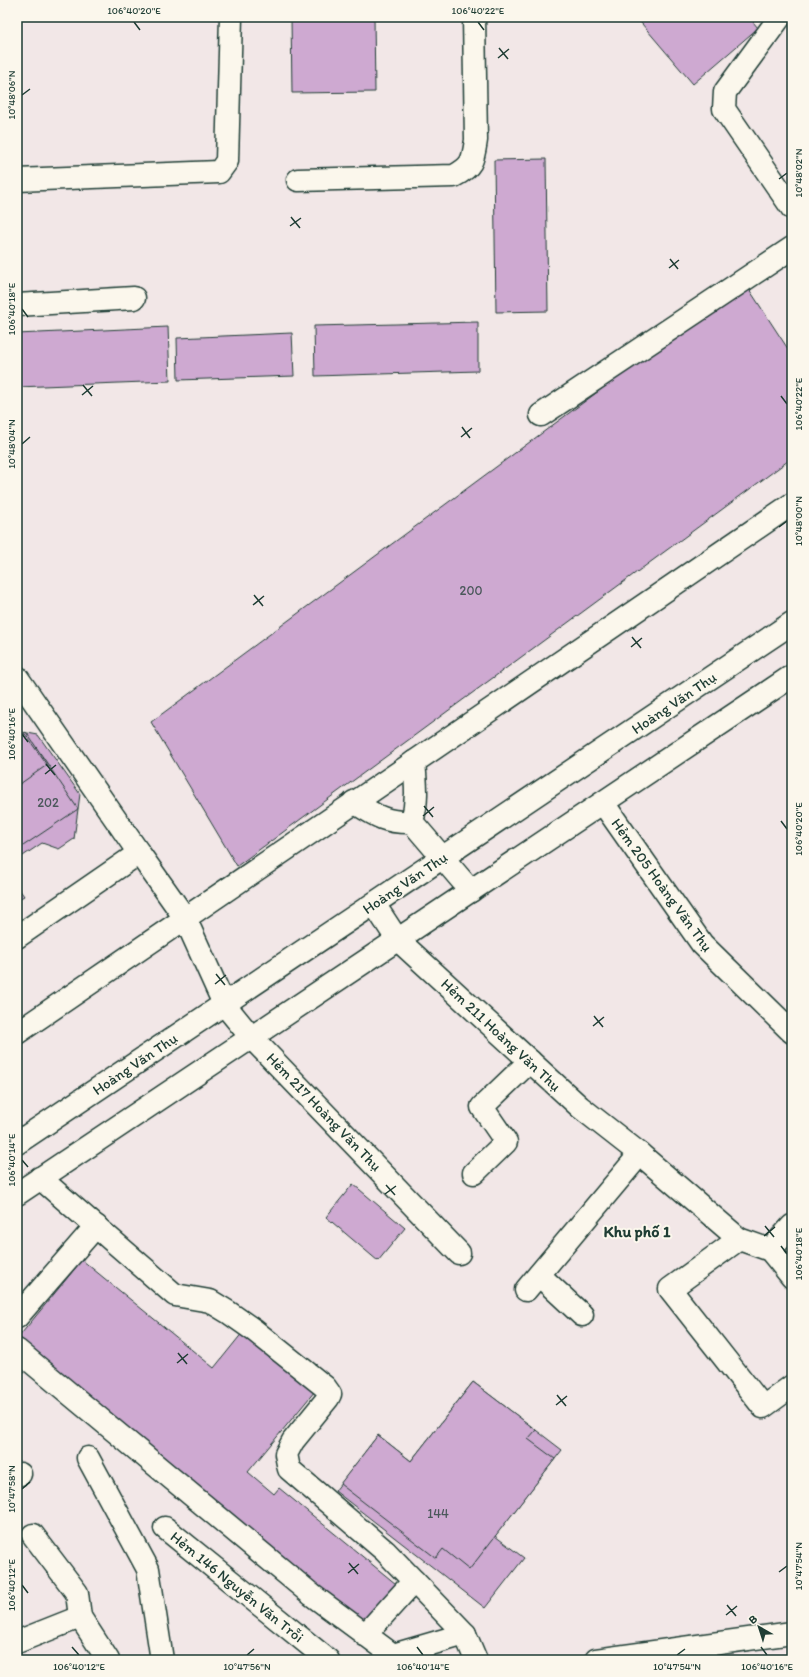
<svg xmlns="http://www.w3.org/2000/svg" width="809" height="1677" font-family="Itim,sans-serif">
	<rect width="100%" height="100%" fill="#f2e7e7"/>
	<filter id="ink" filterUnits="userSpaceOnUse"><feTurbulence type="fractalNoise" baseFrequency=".025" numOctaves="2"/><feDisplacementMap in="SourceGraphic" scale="8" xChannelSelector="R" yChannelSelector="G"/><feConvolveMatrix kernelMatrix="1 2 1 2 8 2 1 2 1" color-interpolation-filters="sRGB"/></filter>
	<g filter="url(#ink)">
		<!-- building -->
		<g fill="#cea9d1" stroke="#1f3d34">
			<polygon points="291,17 374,17 375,92 292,93"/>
			<polygon points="636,17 749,17 758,28 693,84"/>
			<polygon points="546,159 548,311 496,312 494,160"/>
			<polygon points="745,283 792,355 792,458 237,866 151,722"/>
			<polygon points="478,322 478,371 315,376 314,326"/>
			<polygon points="168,327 170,381 17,387 17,334"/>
			<polygon points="292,333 294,376 178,380 177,338"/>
			<polygon points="17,731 38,735 80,794 74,839 59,849 42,843 17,860"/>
			<polygon points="26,732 78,809 17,850 17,739"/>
			<polygon points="25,734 47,765 17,786 17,740"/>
			<polygon points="17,886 24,896 17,900"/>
			<polygon points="353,1184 405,1228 378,1261 326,1217"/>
			<polygon points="82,1260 214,1368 243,1332 315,1391 248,1472 274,1494 279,1488 396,1584 360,1627 17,1345 17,1339"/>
			<polygon points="473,1382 562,1450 495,1536 524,1558 485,1608 335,1491 378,1435 411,1461"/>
			<polygon points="473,1382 536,1430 528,1439 555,1459 469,1570 443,1549 436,1558 340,1484 378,1435 411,1461"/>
		</g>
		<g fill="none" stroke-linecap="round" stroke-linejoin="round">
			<defs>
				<g id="minor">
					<polyline points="780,17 725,92 724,109 792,208"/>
					<polyline points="17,180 219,172 227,161 231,17"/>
					<path d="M298,180L454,176C473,166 473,160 476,140L474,17"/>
					<polyline points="17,305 134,298"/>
					<polyline points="541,415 792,248"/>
					<polyline points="17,677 139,853"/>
					<path d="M354,802C376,816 386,823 412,822L471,891"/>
					<polyline points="603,803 702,944 792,1032"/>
					<path d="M412,822C418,800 416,784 414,762"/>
					<polyline points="374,904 397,939 580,1107 640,1154 739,1239 770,1250 792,1277"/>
					<polyline points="17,937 139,853 185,918 224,1004 251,1037 459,1253"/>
					<polyline points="17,1033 792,504"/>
					<polyline points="474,1173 506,1142 482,1107 530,1061"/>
					<polyline points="40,1178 175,1295 210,1301 228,1312 255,1331 325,1387 330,1394 328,1398 293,1441 286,1454 289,1469 385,1551 465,1634 476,1660"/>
					<polyline points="739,1239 670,1289 763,1407 792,1386"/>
					<polyline points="770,1250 792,1226"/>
					<polyline points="539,1275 582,1315"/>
					<polyline points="526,1290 640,1154"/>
					<polyline points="17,1317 96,1226"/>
					<polyline points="17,1350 312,1595 393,1655"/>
					<polyline points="88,1458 148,1569 162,1660"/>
					<polyline points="17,1475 20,1474"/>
					<polyline points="165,1528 328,1660"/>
					<polyline points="33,1535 77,1593 80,1617"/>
					<polyline points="365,1635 414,1581"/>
					<polyline points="17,1642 80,1617 108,1660"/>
					<polyline points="396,1660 393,1655 465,1634"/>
				</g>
				<g id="major">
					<polyline points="17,1143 792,623"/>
					<polyline points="17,1194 792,676"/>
					<polyline points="596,1660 792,1633"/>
				</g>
			</defs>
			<!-- minor casing -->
			<use href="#minor" stroke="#1f3d34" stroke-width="25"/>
			<!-- major casing -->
			<use href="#major" stroke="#1f3d34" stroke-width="25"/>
			<!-- minor -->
			<use href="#minor" stroke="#fbf7ec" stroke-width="22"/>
			<!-- major -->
			<use href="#major" stroke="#fbf7ec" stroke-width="22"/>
		</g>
	</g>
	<!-- ticks -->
	<path fill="none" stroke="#1f3d34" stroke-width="1.5" d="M134,22L140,30M478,22L484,30M499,48L508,59M498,58L509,49M22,95L30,89M779,179L787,173M291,217L300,228M290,226L301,218M670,259L678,269M669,268L679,260M22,309L28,317M83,385L92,396M82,395L93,386M781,396L787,404M462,427L470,438M461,437L472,428M22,444L30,437M779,527L787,521M254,595L263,606M253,605L264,596M632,637L641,648M631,647L642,638M22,734L28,742M46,764L55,775M45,774L56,765M424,806L433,817M423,816L434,807M781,821L787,829M216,974L225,985M215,984L226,975M594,1016L603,1027M593,1026L604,1017M22,1160L28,1167M386,1185L395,1195M385,1194L396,1186M765,1226L774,1237M764,1236L775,1227M781,1246L787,1254M178,1353L187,1364M177,1363L188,1354M557,1395L566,1406M556,1405L567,1396M22,1489L30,1482M349,1563L358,1574M779,1572L787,1566M348,1573L359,1564M22,1585L28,1593M727,1605L736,1616M726,1615L737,1606M72,1647L79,1655M417,1647L423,1655M761,1647L767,1655M247,1655L254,1649M677,1655L685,1649"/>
	<g text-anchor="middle" stroke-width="4" stroke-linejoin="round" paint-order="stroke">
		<!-- number labels -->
		<g font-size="13" fill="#4b585b">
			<text x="471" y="595">200</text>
			<text x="48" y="807">202</text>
			<text x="438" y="1518">144</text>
		</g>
		<!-- street labels -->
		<g font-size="15" fill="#1f3d34" stroke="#fbf7ec">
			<text transform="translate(674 703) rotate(-34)" y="5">Hoàng Văn Thụ</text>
			<text transform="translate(405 883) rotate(-34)" y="5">Hoàng Văn Thụ</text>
			<text transform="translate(662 885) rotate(54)" y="5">Hẻm 205 Hoàng Văn Thụ</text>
			<text transform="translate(501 1035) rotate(43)" y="5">Hẻm 211 Hoàng Văn Thụ</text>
			<text transform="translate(135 1064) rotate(-34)" y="5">Hoàng Văn Thụ</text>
			<text transform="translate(324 1112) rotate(46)" y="5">Hẻm 217 Hoàng Văn Thụ</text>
			<text transform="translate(237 1587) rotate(39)" y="5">Hẻm 146 Nguyễn Văn Trỗi</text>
		</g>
		<!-- neighbourhood labels -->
		<g font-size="16" font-weight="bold" fill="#1f3d34" stroke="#fbf7ec">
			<text x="637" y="1237">Khu phố 1</text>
		</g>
	</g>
	<!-- margin -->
	<rect width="809" height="1677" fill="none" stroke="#fbf7ec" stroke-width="44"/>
	<!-- north arrow -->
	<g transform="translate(759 1627) rotate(321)" stroke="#fbf7ec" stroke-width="3" paint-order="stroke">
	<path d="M0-3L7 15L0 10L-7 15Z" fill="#1f3d34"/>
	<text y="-6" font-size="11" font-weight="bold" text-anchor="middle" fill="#1f3d34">B</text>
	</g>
	<rect x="22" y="22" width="765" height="1633" fill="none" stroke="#1f3d34" stroke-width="1.5"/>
	<g font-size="10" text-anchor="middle" fill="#1f3d34">
		<text x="134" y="14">106°40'20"E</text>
		<text x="478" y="14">106°40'22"E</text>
		<text transform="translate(11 95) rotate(-90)" y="4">10°48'06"N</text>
		<text transform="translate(798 173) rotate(-90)" y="4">10°48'02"N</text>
		<text transform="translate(11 309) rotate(-90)" y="4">106°40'18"E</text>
		<text transform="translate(798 404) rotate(-90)" y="4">106°40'22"E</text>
		<text transform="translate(11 444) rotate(-90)" y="4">10°48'04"N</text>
		<text transform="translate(798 521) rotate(-90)" y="4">10°48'00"N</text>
		<text transform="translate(11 734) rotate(-90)" y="4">106°40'16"E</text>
		<text transform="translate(798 829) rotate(-90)" y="4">106°40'20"E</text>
		<text transform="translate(11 1160) rotate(-90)" y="4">106°40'14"E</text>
		<text transform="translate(798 1254) rotate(-90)" y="4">106°40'18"E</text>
		<text transform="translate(11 1489) rotate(-90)" y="4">10°47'58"N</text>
		<text transform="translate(798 1566) rotate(-90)" y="4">10°47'54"N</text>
		<text transform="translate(11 1585) rotate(-90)" y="4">106°40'12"E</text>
		<text x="79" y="1670">106°40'12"E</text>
		<text x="247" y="1670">10°47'56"N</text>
		<text x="423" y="1670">106°40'14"E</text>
		<text x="677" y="1670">10°47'54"N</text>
		<text x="767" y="1670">106°40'16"E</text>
	</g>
</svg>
